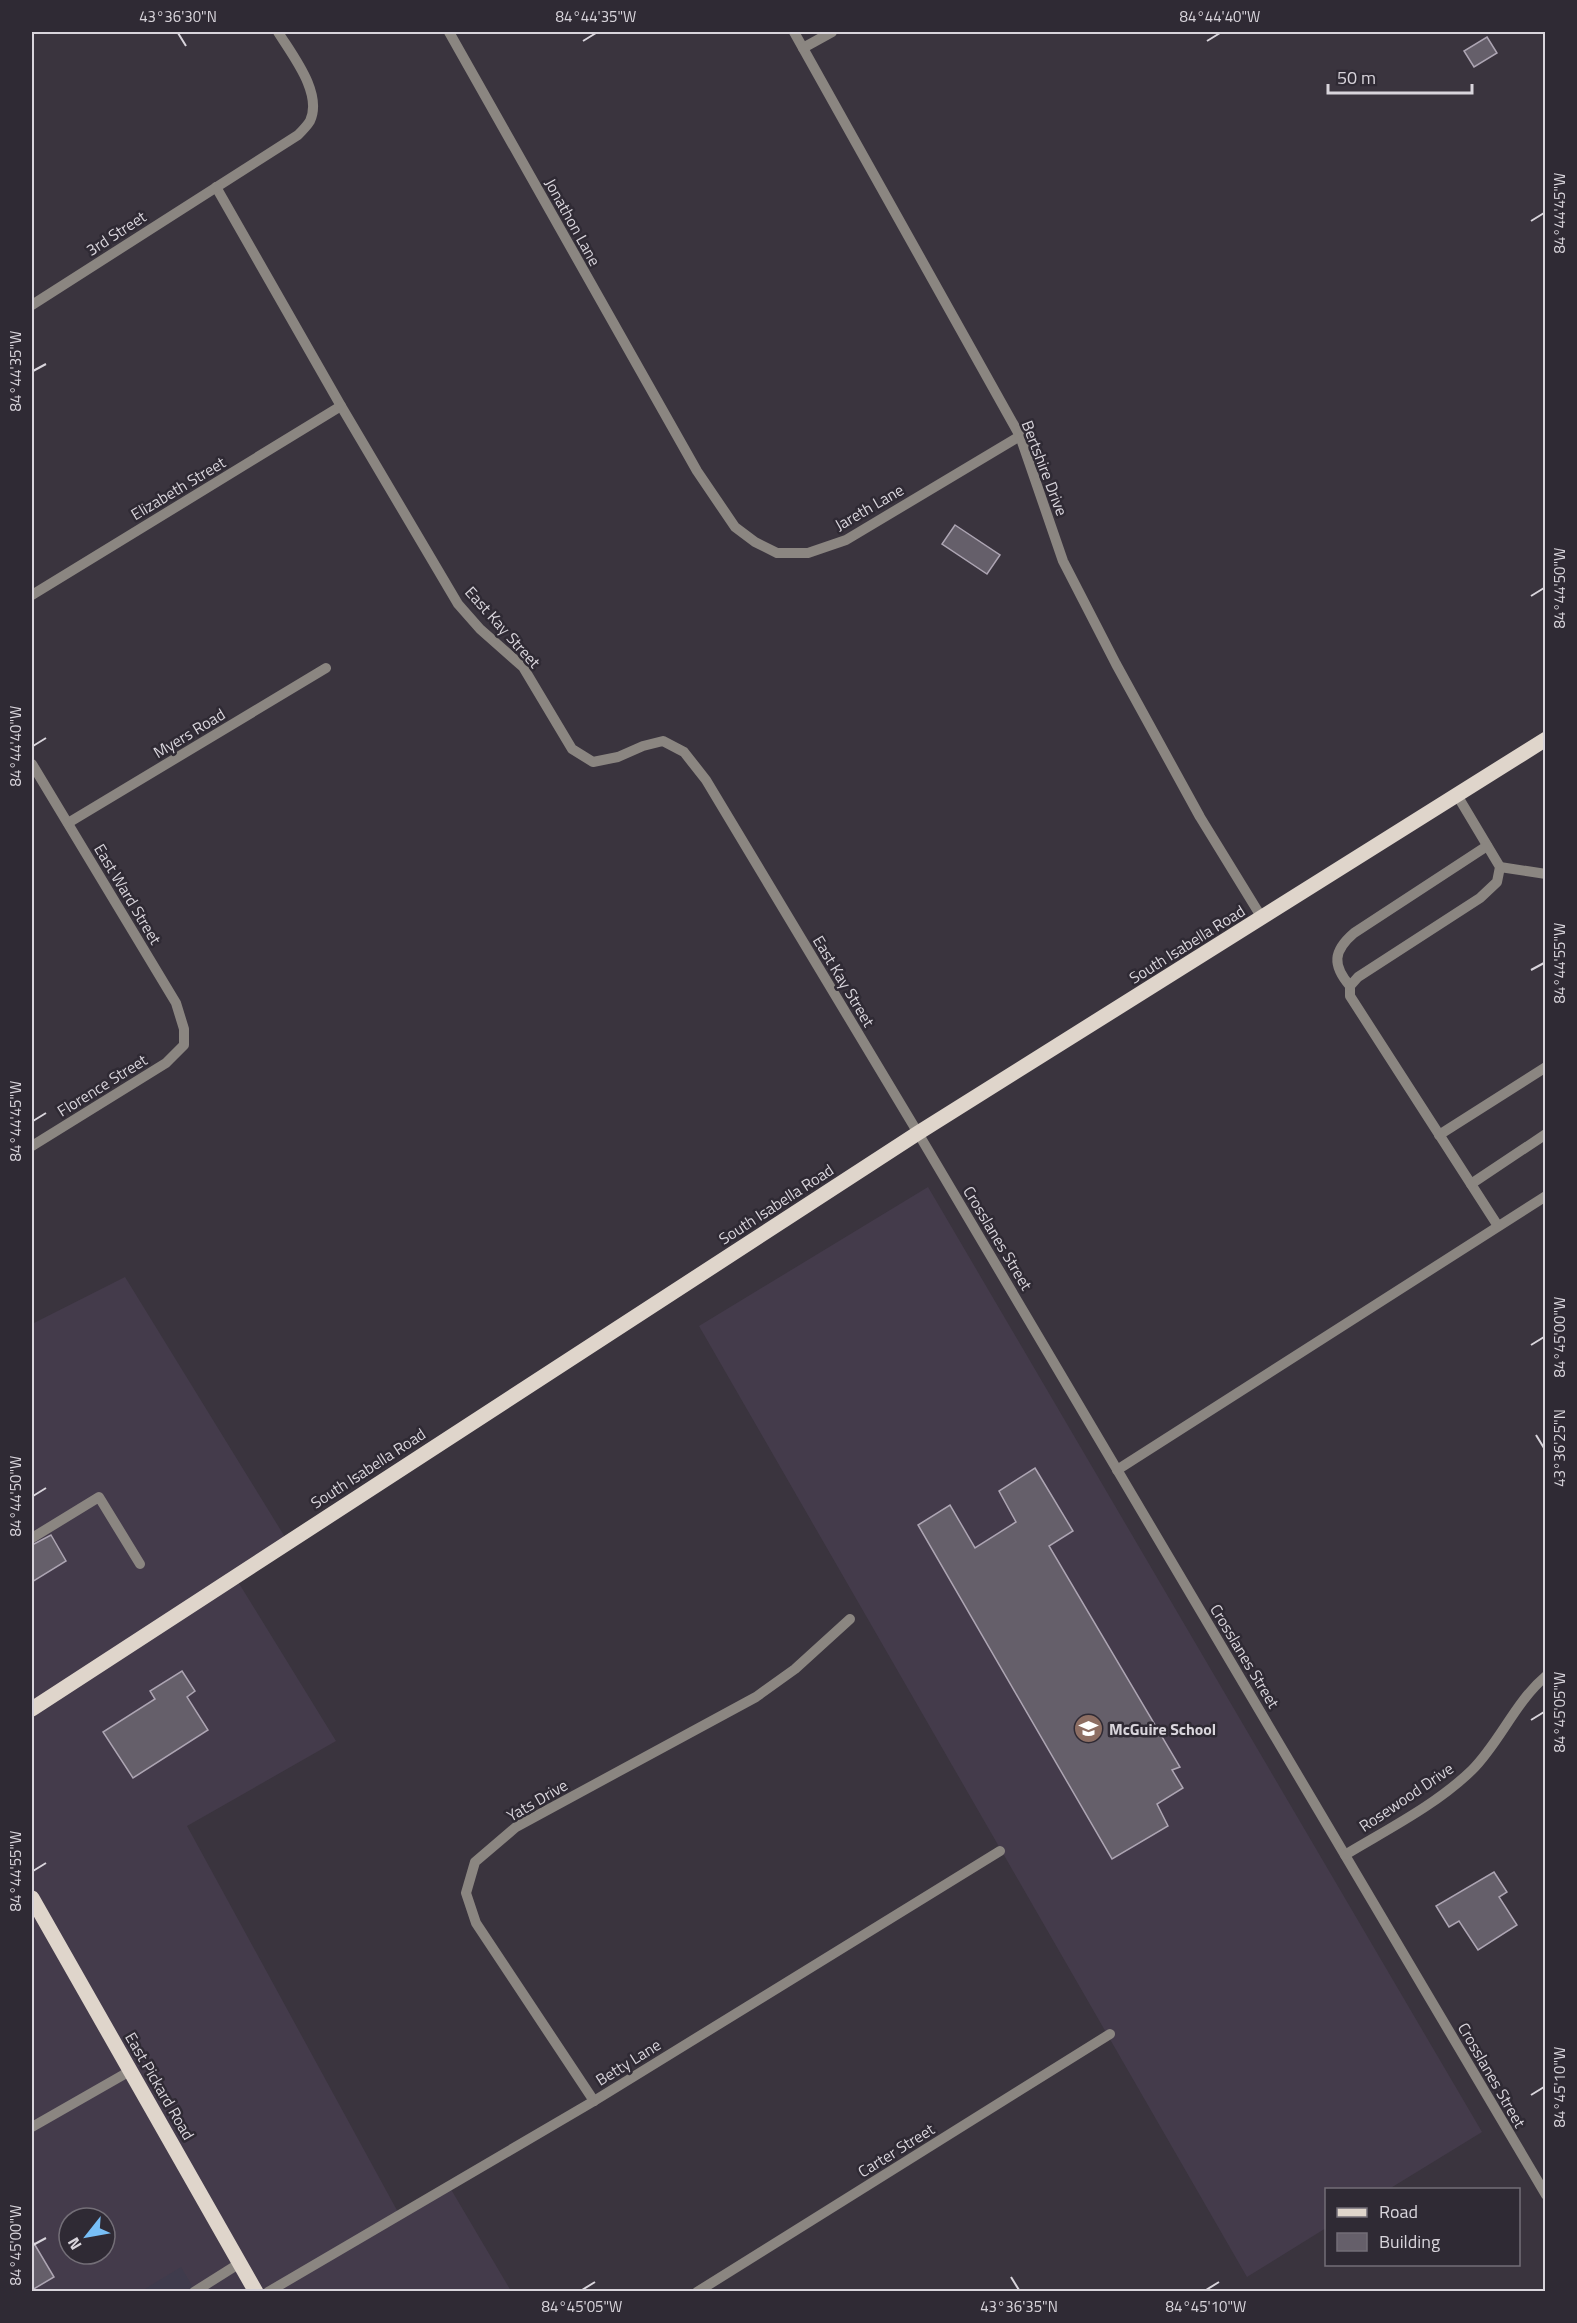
<svg xmlns="http://www.w3.org/2000/svg" width="1577" height="2323" font-family="'Titillium Web',sans-serif">
	<rect width="100%" height="100%" fill="#3a343e"/>
	<!-- built -->
	<g fill="#443b4b" fill-rule="evenodd">
		<polygon points="928,1187 1482,2132 1389,2189 1326,2190 1326,2228 1247,2277 699,1326"/>
		<path d="M125,1277L288,1542L235,1577L336,1741L187,1826L399,2214L449,2186L511,2291L32,2292V1324ZM69,2218H105V2254H69Z"/>
	</g>
	<!-- medical -->
	<polygon fill="#3f3b4c" points="181,2267 195,2291 140,2292"/>
	<!-- building -->
	<g fill="#655f6a" stroke="#ada5b3" stroke-width="1.5">
		<polygon points="1487,37 1497,53 1474,67 1464,51"/>
		<polygon points="955,525 1000,555 987,574 942,544"/>
		<polygon points="1035,1468 1073,1531 1049,1546 1180,1767 1172,1770 1183,1788 1157,1804 1168,1826 1112,1859 918,1525 950,1505 975,1548 1016,1522 999,1491"/>
		<polygon points="51,1535 66,1561 32,1582 32,1545"/>
		<polygon points="182,1671 195,1691 187,1697 208,1730 133,1778 103,1732 155,1699 150,1691"/>
		<polygon points="1494,1872 1507,1892 1499,1897 1517,1925 1478,1950 1459,1921 1449,1927 1436,1906"/>
		<polygon points="32,2240 54,2277 32,2290"/>
	</g>
	<g fill="none" stroke-linecap="round" stroke-linejoin="round">
		<!-- minor -->
		<g stroke="#8b8681" stroke-width="10">
			<polyline points="449,32 697,471 735,527 755,542 777,553 808,553 846,540 1020,436"/>
			<polyline points="794,32 1020,436 1063,561 1116,664 1200,817 1262,918"/>
			<polyline points="803,48 832,32"/>
			<polyline points="216,187 341,406 458,604 480,629 523,667 572,749 593,762 618,757 643,746 663,741 684,752 706,780 918,1133 1546,2195"/>
			<path d="M32,305L298,135C302,131 307,126 310,121C323,93 292,55 278,32"/>
			<polyline points="32,595 341,406"/>
			<polyline points="32,764 176,1003 184,1029 184,1045 166,1063 32,1146"/>
			<polyline points="1457,795 1500,867 1497,882 1480,898 1358,977 1350,986 1350,996 1498,1226"/>
			<polyline points="68,823 326,668"/>
			<polyline points="1500,867 1546,874"/>
			<path d="M1350,986C1332,965 1333,951 1354,933L1487,846"/>
			<polyline points="1439,1135 1546,1067"/>
			<polyline points="1471,1184 1546,1134"/>
			<polyline points="1117,1470 1546,1196"/>
			<polyline points="32,1538 99,1497 140,1564"/>
			<path d="M1345,1855C1388,1829 1436,1805 1472,1770C1500,1742 1515,1702 1546,1676"/>
			<polyline points="594,2101 476,1923 466,1893 475,1862 516,1827 756,1697 795,1669 850,1619"/>
			<polyline points="32,2127 130,2071"/>
			<polyline points="194,2292 240,2263"/>
			<polyline points="268,2292 594,2101 1000,1851"/>
			<polyline points="697,2292 1110,2034"/>
		</g>
		<!-- major -->
		<g stroke="#dfd5cb" stroke-width="15">
			<polyline points="32,1709 918,1133 1546,739"/>
			<polyline points="32,1898 256,2292"/>
		</g>
	</g>
	<!-- ticks -->
	<path fill="none" stroke="#d9d5dc" stroke-width="2" d="M178,33L186,46M583,41L596,33M1207,41L1220,33M1531,221L1544,213M33,371L46,364M1531,596L1544,588M33,746L46,738M1531,970L1544,963M33,1121L46,1113M1531,1345L1544,1337M1536,1435L1544,1448M33,1496L46,1488M1531,1720L1544,1712M33,1871L46,1863M1531,2095L1544,2087M33,2245L46,2238M1011,2277L1019,2290M582,2290L595,2282M1206,2290L1219,2282"/>
	<!-- icons -->
	<defs>
		<symbol id="school-disc" viewBox="-11 -11 22 22"><circle r="9.5" fill="#8d6e63" stroke="#2f2a34"/><path d="M0-5L7-2L0 1L-7-2ZM-4 1L0 2.5L4 1V4Q0 6-4 4Z" fill="#fff"/></symbol>
	</defs>
	<g fill-rule="evenodd">
		<use href="#school-disc" x="1072" y="1712" width="33" height="33"/>
	</g>
	<g text-anchor="middle" stroke-width="5" stroke-linejoin="round" paint-order="stroke">
		<!-- street labels -->
		<g font-size="16" fill="#d9d5dc" stroke="#2f2a34">
			<text transform="translate(573 222) rotate(61)" y="6">Jonathon Lane</text>
			<text transform="translate(116 233) rotate(-33)" y="6">3rd Street</text>
			<text transform="translate(1045 468) rotate(69)" y="6">Bertshire Drive</text>
			<text transform="translate(178 488) rotate(-31)" y="6">Elizabeth Street</text>
			<text transform="translate(869 507) rotate(-30)" y="6">Jareth Lane</text>
			<text transform="translate(503 627) rotate(48)" y="6">East Kay Street</text>
			<text transform="translate(189 733) rotate(-31)" y="6">Myers Road</text>
			<text transform="translate(128 894) rotate(59)" y="6">East Ward Street</text>
			<text transform="translate(1187 944) rotate(-32)" y="6">South Isabella Road</text>
			<text transform="translate(844 981) rotate(59)" y="6">East Kay Street</text>
			<text transform="translate(102 1085) rotate(-32)" y="6">Florence Street</text>
			<text transform="translate(776 1204) rotate(-33)" y="6">South Isabella Road</text>
			<text transform="translate(998 1238) rotate(59)" y="6">Crosslanes Street</text>
			<text transform="translate(368 1468) rotate(-33)" y="6">South Isabella Road</text>
			<text transform="translate(1245 1656) rotate(59)" y="6">Crosslanes Street</text>
			<text transform="translate(1406 1797) rotate(-34)" y="6">Rosewood Drive</text>
			<text transform="translate(537 1800) rotate(-30)" y="6">Yats Drive</text>
			<text transform="translate(628 2062) rotate(-32)" y="6">Betty Lane</text>
			<text transform="translate(1492 2075) rotate(60)" y="6">Crosslanes Street</text>
			<text transform="translate(160 2086) rotate(60)" y="6">East Pickard Road</text>
			<text transform="translate(896 2150) rotate(-32)" y="6">Carter Street</text>
		</g>
		<!-- poi labels -->
		<g font-size="16" font-weight="bold" fill="#d9d5dc" stroke="#2f2a34" text-anchor="start">
			<text x="1109" y="1735">McGuire School</text>
		</g>
	</g>
	<!-- border -->
	<rect width="1577" height="2323" fill="none" stroke="#2f2a34" stroke-width="66"/>
	<!-- legend -->
	<rect x="1325" y="2188" width="195" height="78" fill="#2f2a34" stroke="#736e77" stroke-width="1.5"/>
	<rect x="1337" y="2208" width="30" height="9" fill="#dfd5cb" stroke="#736e77" stroke-width="1.5"/>
	<text x="1379" y="2218" font-size="18" fill="#d9d5dc">Road</text>
	<rect x="1337" y="2233" width="30" height="18" fill="#655f6a" stroke="#736e77" stroke-width="1.5"/>
	<text x="1379" y="2248" font-size="18" fill="#d9d5dc">Building</text>
	<!-- north arrow -->
	<g transform="translate(87 2236) rotate(239)"><circle r="28" fill="#2f2a34" stroke="#736e77" stroke-width="1.5"/>
	<path d="M0-4.5L10 22L0 15L-10 22Z" fill="#78bff7"/>
	<text y="-9" font-size="16" font-weight="bold" text-anchor="middle" fill="#d9d5dc">N</text>
	</g>
	<!-- scale -->
	<path d="M1328 84v9h144v-9" fill="none" stroke="#d9d5dc" stroke-width="3"/>
	<text x="1337" y="84" font-size="18" fill="#d9d5dc" stroke="#2f2a34" stroke-width="4.5" paint-order="stroke">50 m</text>
	<rect x="33" y="33" width="1511" height="2257" fill="none" stroke="#d9d5dc" stroke-width="2"/>
	<g font-size="15" text-anchor="middle" fill="#d9d5dc">
		<text x="178" y="22">43°36'30"N</text>
		<text x="596" y="22">84°44'35"W</text>
		<text x="1220" y="22">84°44'40"W</text>
		<text transform="translate(1560 213) rotate(-90)" y="5">84°44'45"W</text>
		<text transform="translate(16 371) rotate(-90)" y="5">84°44'35"W</text>
		<text transform="translate(1560 588) rotate(-90)" y="5">84°44'50"W</text>
		<text transform="translate(16 746) rotate(-90)" y="5">84°44'40"W</text>
		<text transform="translate(1560 963) rotate(-90)" y="5">84°44'55"W</text>
		<text transform="translate(16 1121) rotate(-90)" y="5">84°44'45"W</text>
		<text transform="translate(1560 1337) rotate(-90)" y="5">84°45'00"W</text>
		<text transform="translate(1560 1448) rotate(-90)" y="5">43°36'25"N</text>
		<text transform="translate(16 1496) rotate(-90)" y="5">84°44'50"W</text>
		<text transform="translate(1560 1712) rotate(-90)" y="5">84°45'05"W</text>
		<text transform="translate(16 1871) rotate(-90)" y="5">84°44'55"W</text>
		<text transform="translate(1560 2087) rotate(-90)" y="5">84°45'10"W</text>
		<text transform="translate(16 2245) rotate(-90)" y="5">84°45'00"W</text>
		<text x="582" y="2312">84°45'05"W</text>
		<text x="1019" y="2312">43°36'35"N</text>
		<text x="1206" y="2312">84°45'10"W</text>
	</g>
</svg>
